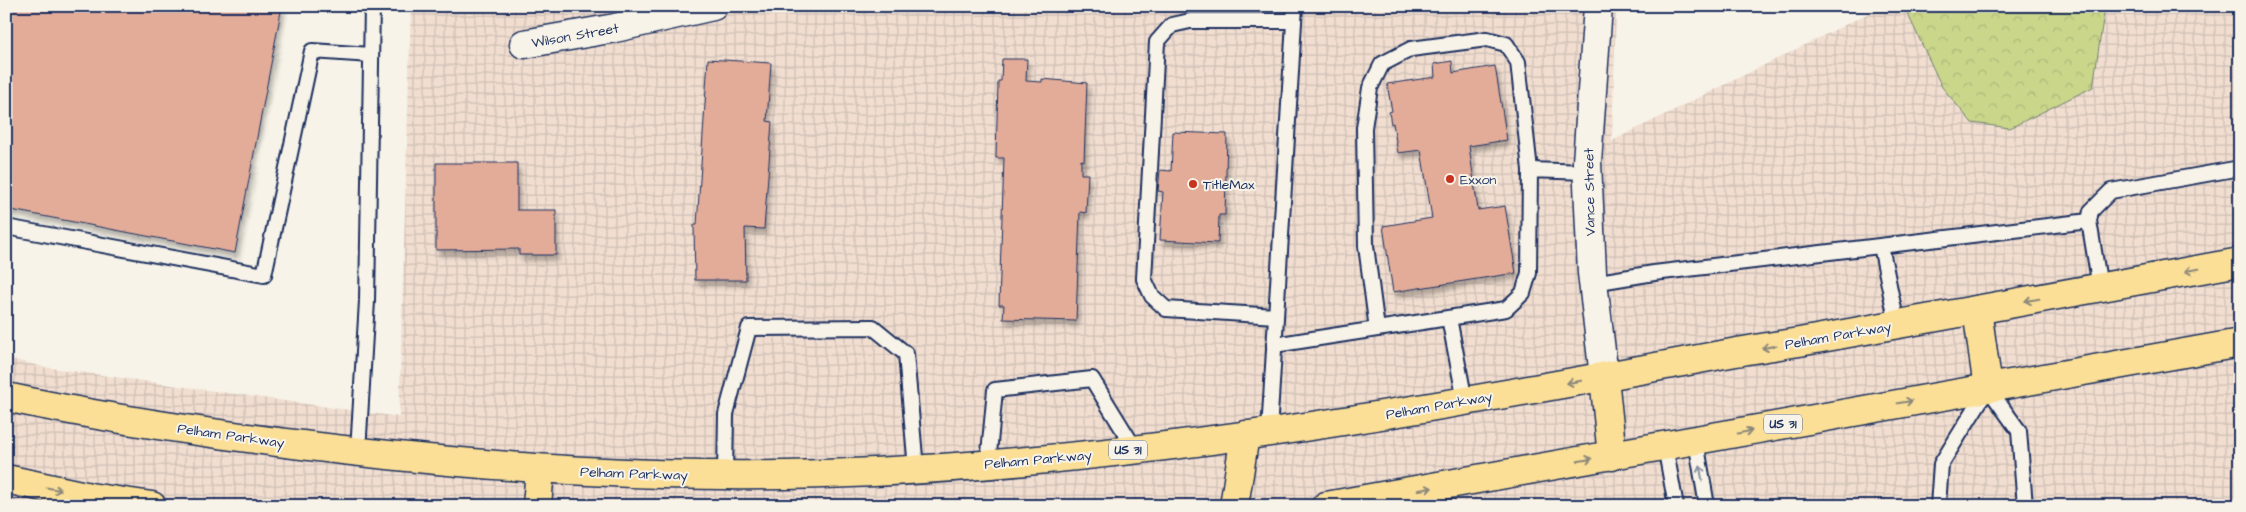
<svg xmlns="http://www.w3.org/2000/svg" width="2246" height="512" font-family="'Architects Daughter',sans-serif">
	<defs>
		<pattern id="industrial-grid" width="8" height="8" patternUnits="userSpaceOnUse" patternTransform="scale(1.25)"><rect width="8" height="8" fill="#f1ded0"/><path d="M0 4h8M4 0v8" fill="none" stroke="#cebfb5"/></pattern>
		<pattern id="forest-crowns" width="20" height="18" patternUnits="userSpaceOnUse" patternTransform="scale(1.25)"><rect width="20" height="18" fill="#cad68a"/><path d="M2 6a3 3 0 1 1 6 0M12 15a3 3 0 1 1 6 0" fill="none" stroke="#adb87a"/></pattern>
		<filter id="shadow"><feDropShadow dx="3" dy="5.5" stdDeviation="2.5" flood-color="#0004"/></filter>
	</defs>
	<rect width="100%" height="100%" fill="#f7f3e8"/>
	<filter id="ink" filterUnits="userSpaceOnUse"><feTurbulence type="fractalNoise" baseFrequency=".02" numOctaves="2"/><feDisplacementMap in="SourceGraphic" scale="10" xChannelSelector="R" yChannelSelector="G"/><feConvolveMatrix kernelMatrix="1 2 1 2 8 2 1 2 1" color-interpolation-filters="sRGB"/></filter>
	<g filter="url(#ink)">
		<!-- industrial -->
		<polygon fill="url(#industrial-grid)" points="411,6 1616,6 1612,141 1883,6 2240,6 2240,506 6,506 6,358 44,367 399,417"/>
		<!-- forest -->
		<polygon fill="url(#forest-crowns)" stroke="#728274" points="1904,6 2105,6 2093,87 2010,128 1972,123 1942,87"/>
		<!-- building -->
		<g fill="#e3ac99" stroke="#1b2f5e" filter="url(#shadow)">
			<polygon points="6,6 282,6 235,253 6,209"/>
			<polygon points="708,59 771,63 767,121 772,122 764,229 745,228 746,280 695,280 694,225 697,225"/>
			<polygon points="1002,59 1027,59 1026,81 1042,82 1042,79 1087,83 1084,161 1081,160 1081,174 1088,174 1086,213 1080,212 1076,321 1003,319 1004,305 999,305 1004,158 996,158 998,81 1001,81"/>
			<polygon points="1452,61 1453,73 1495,66 1507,140 1469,146 1478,210 1505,206 1516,273 1393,292 1383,226 1432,218 1421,150 1398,153 1393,123 1391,124 1389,112 1392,111 1387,84 1435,77 1434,64"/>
			<polygon points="1173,132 1227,134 1225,215 1219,215 1218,243 1160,240 1163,192 1158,191 1160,170 1171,171"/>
			<polygon points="436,163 517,163 517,210 556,210 556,255 519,255 519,249 436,250"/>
		</g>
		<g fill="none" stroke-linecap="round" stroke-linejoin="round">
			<defs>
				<g id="service">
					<polyline points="6,227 264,275 312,51 371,55"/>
					<polyline points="1881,246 1897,324"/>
					<polyline points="1593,283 1654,273 2089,221"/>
					<polyline points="2100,287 2089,221 2091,211 2111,191 2240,168"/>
					<polyline points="1276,316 1166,309 1152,296 1144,279 1157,42 1172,25 1190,21 1294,21"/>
					<polyline points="1449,318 1465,401"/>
					<polyline points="1377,329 1366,246 1364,128 1370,88 1382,64 1411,49 1487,39 1506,44 1518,62 1530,170"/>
					<polyline points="1274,345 1506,309 1523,293 1529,273 1530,170 1587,172"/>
					<polyline points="1269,432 1295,6"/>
					<polyline points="1696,441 1707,506"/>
					<polyline points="1665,446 1676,506"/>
					<polyline points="358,452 367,301 372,6"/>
					<polyline points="988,464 995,390 1092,379 1135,449"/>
					<polyline points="725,474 726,414 749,328 873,327 906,354 916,469"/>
					<polyline points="1938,506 1941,464 1988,388 2019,431 2025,506"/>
				</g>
				<g id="minor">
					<polyline points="1598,6 1587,162 1592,273 1604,377"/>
					<polyline points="524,44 615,28 713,6"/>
				</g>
				<g id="primary">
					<polyline points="1977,310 1988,388"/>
					<polyline points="1604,377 1612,456"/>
					<path d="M6,397C98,417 192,431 286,443C481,468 676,482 874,472C1157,458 1437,408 1715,356C1745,350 1775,346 1805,341C1950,315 2095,288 2240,262"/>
					<polyline points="6,479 90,497 152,506"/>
					<polyline points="537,506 540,469"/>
					<polyline points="1234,506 1245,435"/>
					<polyline points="1326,506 2240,343"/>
				</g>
			</defs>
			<!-- service casing -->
			<use href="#service" stroke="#1b2f5e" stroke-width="18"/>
			<!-- minor casing -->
			<use href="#minor" stroke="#1b2f5e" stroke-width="31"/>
			<!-- primary casing -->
			<use href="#primary" stroke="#1b2f5e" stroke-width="31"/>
			<!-- service -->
			<use href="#service" stroke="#f7f3e8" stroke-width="14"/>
			<!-- minor -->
			<use href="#minor" stroke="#f7f3e8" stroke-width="28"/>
			<!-- primary -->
			<use href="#primary" stroke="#fbdf96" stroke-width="28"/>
		</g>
		<!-- one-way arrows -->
		<defs><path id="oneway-shaft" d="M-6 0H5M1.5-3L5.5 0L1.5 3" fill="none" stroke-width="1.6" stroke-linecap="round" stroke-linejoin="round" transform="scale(1.25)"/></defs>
		<g stroke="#8b877a">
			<use href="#oneway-shaft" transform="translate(2192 270) rotate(170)"/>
			<use href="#oneway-shaft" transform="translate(2032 300) rotate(170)"/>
			<use href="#oneway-shaft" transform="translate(1769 347) rotate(171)"/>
			<use href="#oneway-shaft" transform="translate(1574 382) rotate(170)"/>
			<use href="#oneway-shaft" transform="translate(1905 402) rotate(-10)"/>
			<use href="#oneway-shaft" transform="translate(1745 432) rotate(-11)"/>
			<use href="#oneway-shaft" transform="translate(1585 460) rotate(-10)"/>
			<use href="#oneway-shaft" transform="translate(54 489) rotate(12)"/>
			<use href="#oneway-shaft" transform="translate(1425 489) rotate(-10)"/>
		</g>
		<use stroke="#8991a3" href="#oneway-shaft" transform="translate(1701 473) rotate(-100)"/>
	</g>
	<!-- markers -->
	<g fill="#c8321e" stroke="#f7f3e8" stroke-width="2">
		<circle cx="1450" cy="179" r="5"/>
		<circle cx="1193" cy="184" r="5"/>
	</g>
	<g text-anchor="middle" stroke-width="4" stroke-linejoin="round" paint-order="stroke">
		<!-- shield labels -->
		<g fill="#f7f3e8" stroke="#5d6a87" stroke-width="1">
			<rect x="1764" y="414.5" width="38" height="19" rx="4"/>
			<rect x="1109" y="440.5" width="38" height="19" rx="4"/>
		</g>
		<g font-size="12" font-weight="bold" fill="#1b2f5e">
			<text x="1783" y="428">US 31</text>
			<text x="1128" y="454">US 31</text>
		</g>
		<!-- street labels -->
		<g font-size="14" fill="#1b2f5e" stroke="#f7f3e8">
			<text transform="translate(575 35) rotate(-10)" y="5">Wilson Street</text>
			<text transform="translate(1589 192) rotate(-91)" y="5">Vance Street</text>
			<text transform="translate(1838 335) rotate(-10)" y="5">Pelham Parkway</text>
			<text transform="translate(1439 405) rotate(-10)" y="5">Pelham Parkway</text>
			<text transform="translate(231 435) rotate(8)" y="5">Pelham Parkway</text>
			<text transform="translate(1038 459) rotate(-5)" y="5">Pelham Parkway</text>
			<text transform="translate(634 473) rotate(2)" y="5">Pelham Parkway</text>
		</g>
		<!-- poi labels -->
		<g font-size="14" fill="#1b2f5e" stroke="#f7f3e8" text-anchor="start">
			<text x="1460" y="184">Exxon</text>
			<text x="1203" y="189">TitleMax</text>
		</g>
	</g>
	<!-- margin -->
	<rect width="2246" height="512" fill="none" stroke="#f7f3e8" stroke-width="25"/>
	<rect x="12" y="12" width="2221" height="487" fill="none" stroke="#1b2f5e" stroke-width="2" filter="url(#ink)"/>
</svg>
